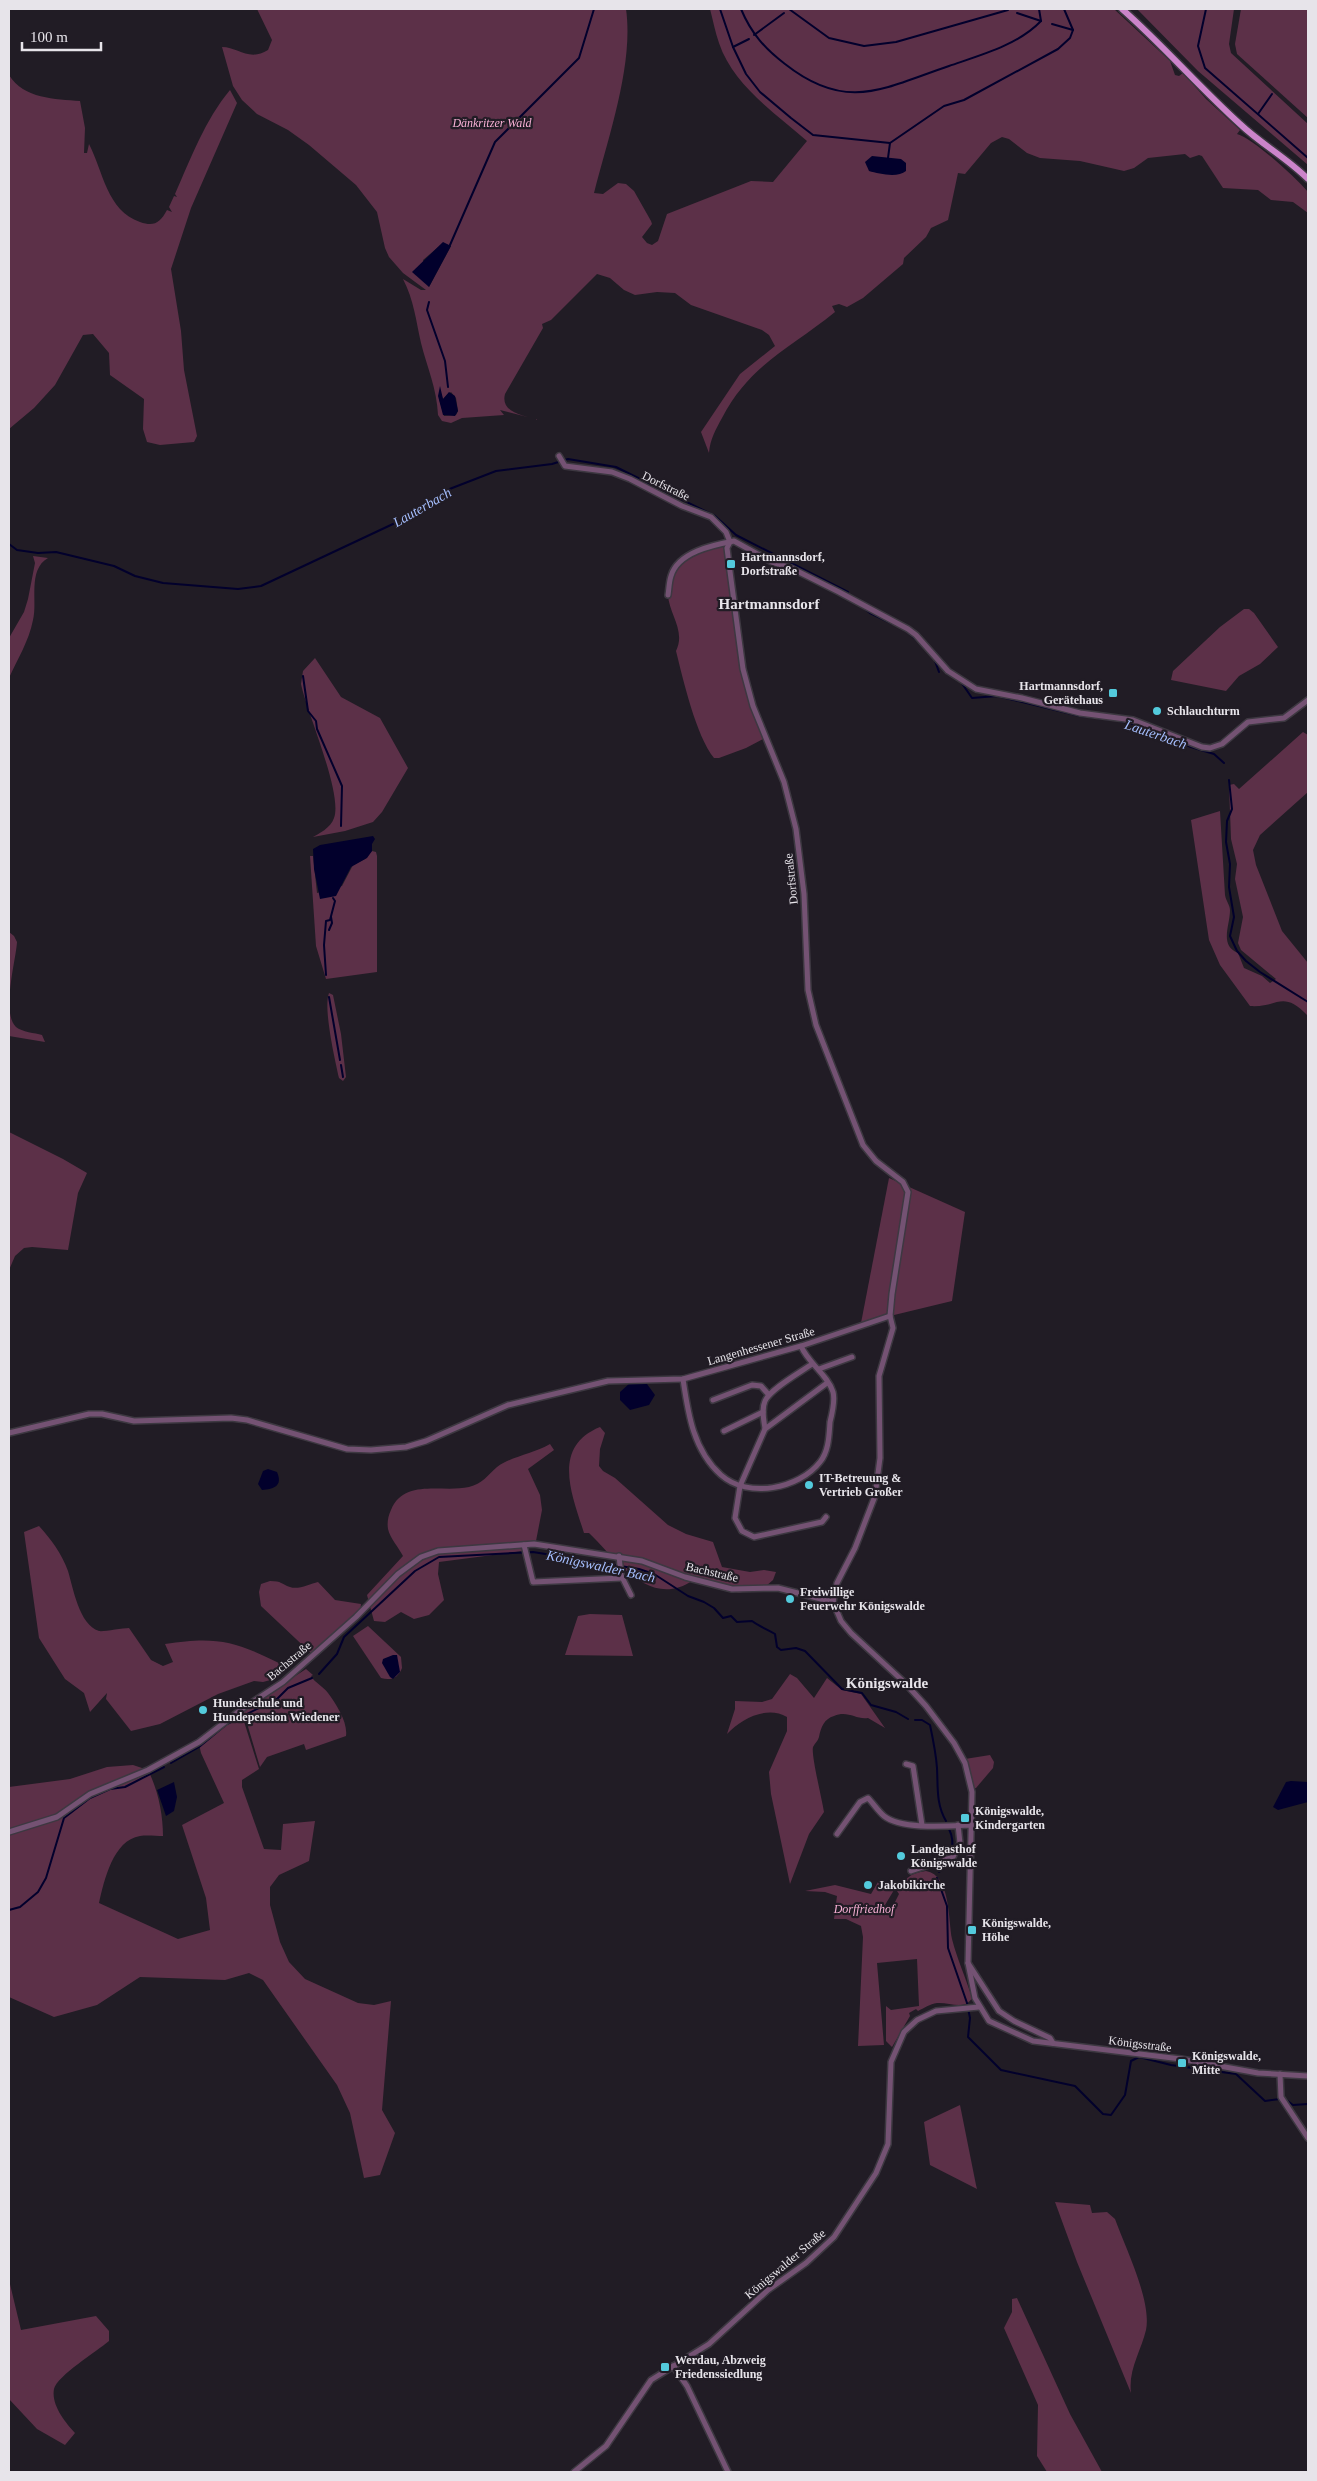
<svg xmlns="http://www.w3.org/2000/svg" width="1317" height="2481" font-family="'Times New Roman',serif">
	<rect width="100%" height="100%" fill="#211c25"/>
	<!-- green -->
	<g fill="#5c3048" fill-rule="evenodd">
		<path d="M257,9H626C634,64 608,138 594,193L603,194L618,183L626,184L634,191L651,221L652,224L642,237L647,243L652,245L658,241L667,214L751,181L773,182L807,141C775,113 733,85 719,43C715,32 713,20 710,9H1114L1170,61L1175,75L1179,76L1183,73L1206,99L1240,130L1237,134C1254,139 1295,177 1308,192V213L1293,202L1271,200L1258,190L1223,188L1202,156L1199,155L1190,158L1185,154L1148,158L1134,168L1124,171L1080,161L1040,158L1027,153L1009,139L1002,137L991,143L965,174L958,173L948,220L931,228L926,237L904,258L903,264L863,298L847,307L839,304L832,306L835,312C791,348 750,364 722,418C716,429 710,439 709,453L701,432L740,374L775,346L769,335L762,330L691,305L675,293L657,292L635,295L624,290L610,278L597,274L551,320L542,324L543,328L505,394C500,413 525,416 539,420L500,410L504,415L462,418L451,423L442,421L438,415C437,389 427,367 421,343C416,321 414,300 403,279L421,290H426L403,273L389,257L385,248L377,212L356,185L309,145L288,130L257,114L242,100L233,86L222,47C238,47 249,62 268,50L272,40ZM443,243L451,246L429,287L423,260ZM440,391L443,399L451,392L456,398L458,411L456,415L444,416L439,399Z"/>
		<polygon points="1137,9 1234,9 1229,44 1231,53 1308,124 1308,165 1198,71"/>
		<polygon points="1241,9 1308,9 1308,118 1237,54 1235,44"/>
		<path d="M9,75C24,99 55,99 80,101L85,128L84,153H87L89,144C103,171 107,211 140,222C154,227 160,223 167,210L172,212L169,207L174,196L177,197L175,194C191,158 205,120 230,90L237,103L191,208L171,269L181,331L184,370L197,436L194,442L160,445L147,442L143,429L144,399L110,375L109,353L93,334L83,335L55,385L34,408L9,429Z"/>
		<path d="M726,545L740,654L765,738L746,748L719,758H714C696,736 683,679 676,651C686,631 669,614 668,595C665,562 700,549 726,545Z"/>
		<path d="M33,556L48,558C27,570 38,602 33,620C29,641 17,660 9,678V638L24,612L28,599L35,563Z"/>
		<polygon points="1244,609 1249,609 1254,613 1278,647 1260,664 1239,676 1226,691 1171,680 1173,671 1220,627"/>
		<path d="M315,658L341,697L380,718L408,768L382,812L373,822L345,831L313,837C318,834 331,828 334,818C343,794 307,713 301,684L303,671Z"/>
		<path d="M1303,732L1308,735V792L1260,835L1253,850L1256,865L1282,931L1308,963V1016C1282,989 1278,1008 1250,1006L1220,965L1209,940L1191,820L1220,811L1225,895C1226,901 1230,905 1230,910C1230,926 1219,945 1238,953L1244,968L1262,976L1270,983L1276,979L1241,950L1238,943L1243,917L1235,879L1237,864L1231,839L1229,785L1234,784L1239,789Z"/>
		<polygon points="372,851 376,852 377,856 377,972 326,979 316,946 310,856 313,856 317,893 342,886 353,865 365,859"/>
		<path d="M9,932L14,936L17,942C16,960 1,1013 16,1027C22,1032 35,1033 42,1035L45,1042L9,1036Z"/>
		<path d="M329,993L333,995L341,1034L346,1077L343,1081L339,1078C335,1060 323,1008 329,993Z"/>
		<polygon points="9,1132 63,1159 87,1173 78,1193 68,1250 32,1247 24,1248 15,1256 9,1270"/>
		<polygon points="889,1178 965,1212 952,1301 861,1323"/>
		<path d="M600,1427L605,1433L600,1449L599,1466L603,1471L615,1478L668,1525L686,1534L713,1542L722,1567L750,1572L764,1570L776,1572L773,1580L766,1586L739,1593L720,1586L692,1581C649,1609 616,1559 589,1533H584C572,1495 551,1447 600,1427Z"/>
		<path d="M550,1444L554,1450L528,1469L540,1495L542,1510L536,1541L523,1551L439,1562L438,1574L444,1600L429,1615L414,1619L401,1612L385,1622L374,1621L367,1595L403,1556C399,1548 390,1538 388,1529C387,1523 388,1516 391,1510C404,1478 442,1493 469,1487C482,1484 488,1475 497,1467C512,1456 533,1454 550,1444Z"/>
		<path d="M39,1526C51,1539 62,1554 68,1571C73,1587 79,1625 99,1631C103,1632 122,1628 129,1628L151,1660L163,1666L173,1662L165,1644C216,1636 235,1641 281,1664L278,1678L263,1682L254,1681L218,1694L160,1724L131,1731L106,1699L107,1693L90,1712L84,1693L65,1679L39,1638L24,1532Z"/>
		<path d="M270,1581C282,1581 281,1584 290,1587C298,1590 310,1584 318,1582L335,1600L361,1604L360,1613L313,1655L261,1606L259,1592L261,1584Z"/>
		<polygon points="590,1614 622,1615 633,1656 565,1655 578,1616"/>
		<path d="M368,1626L401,1657L402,1668C398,1678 391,1681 381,1678L353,1636Z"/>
		<path d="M306,1669L313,1675L311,1676C315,1683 323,1686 328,1693C336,1704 348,1722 346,1736L306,1750L304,1744L267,1757L260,1767L243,1710Z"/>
		<path d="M790,1674L797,1678L814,1698L827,1678L842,1690L861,1694L885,1728L868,1718C856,1720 848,1710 834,1716C824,1719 821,1727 819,1737C818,1741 815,1743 813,1747C811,1755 822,1799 824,1812L809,1834L790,1884L771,1794L769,1772L787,1731V1717C767,1705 741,1719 727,1734L735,1709V1701L762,1702L772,1699Z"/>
		<path d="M241,1712L259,1769L242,1780V1787L264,1849L281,1850L283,1824L315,1821L309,1861L279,1875L270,1887V1905L280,1942L289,1962L305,1979L358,2003L374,2005L391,2001L382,2110L395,2133L380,2175L364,2178L350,2113L337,2085L263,1980L249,1973L225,1980L140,1977L97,2005L54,2017L9,1997V1835L57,1820V1817L9,1832V1787L70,1779L107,1767L133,1765L148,1770C158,1790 163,1814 163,1836C156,1836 147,1835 140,1836C113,1840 104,1881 99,1903L178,1939L210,1930L206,1898L182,1825L224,1803L201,1753L199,1744Z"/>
		<polygon points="990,1755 994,1762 993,1768 976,1788 974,1788 965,1759"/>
		<path d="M926,1871C951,1875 948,1920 952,1939C957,1959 966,1978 972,1998C964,2011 950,2002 937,2003C930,2004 924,2008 918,2011L916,2009L909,2013L910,2016L892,2047L886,2041V2006L891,2010L919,2006L917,1959L877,1963L884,2045L858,2046L863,1937L861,1926L846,1919H834L837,1896L825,1892L805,1891L835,1885L871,1894L878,1882L894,1890L885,1905L891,1910L899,1894L897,1891C906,1878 910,1873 926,1871Z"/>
		<polygon points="960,2105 976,2185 977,2189 930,2165 924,2122"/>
		<path d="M1055,2202L1090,2205L1092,2213L1107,2212L1115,2219C1125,2247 1152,2301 1146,2330C1141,2351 1128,2370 1131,2393L1077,2262Z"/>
		<path d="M9,2280L21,2330L96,2316L109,2331V2341C97,2351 57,2376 54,2389C51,2405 65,2422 75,2433L65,2445L37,2429L9,2399Z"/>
		<polygon points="1017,2298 1070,2414 1102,2472 1047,2472 1037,2456 1038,2405 1004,2328 1012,2312 1012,2299"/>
	</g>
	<!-- water -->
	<g fill="#02002c">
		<path d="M872,156L901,159L906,163V171C898,178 879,174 869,171L865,162Z"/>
		<polygon points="443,242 451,246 429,287 412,272"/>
		<polygon points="440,386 443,399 449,392 455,396 458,411 455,416 443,415 438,396"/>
		<polygon points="373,836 375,839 372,844 372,851 367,858 351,867 336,896 320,899 314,869 313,849 320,845"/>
		<polygon points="638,1382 647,1384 655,1395 649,1405 630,1410 620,1400 620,1392 630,1383"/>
		<path d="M268,1469L277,1472C283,1486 274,1489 262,1490L258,1484L263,1471Z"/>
		<polygon points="393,1655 397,1655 400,1672 393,1679 390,1677 382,1663 383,1659"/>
		<polygon points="1291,1781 1308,1782 1308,1802 1278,1810 1273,1807 1286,1782"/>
		<polygon points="174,1782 177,1797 174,1811 166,1816 157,1790"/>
	</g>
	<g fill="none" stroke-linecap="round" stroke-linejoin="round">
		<!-- stream -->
		<g stroke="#02002c" stroke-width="2">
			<polyline points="720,9 733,47 746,74 760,92 791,118 813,135 890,143 944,106 964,100 1058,49 1070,38 1073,30 1064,9"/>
			<path d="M741,9C751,33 765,49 785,64C847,113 884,88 949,66C981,55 1018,45 1041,21"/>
			<polyline points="789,9 829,38 864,46 896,42 1008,10 1007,9"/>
			<polyline points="1039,9 1041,21"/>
			<polyline points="1206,9 1198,46 1205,68 1308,158"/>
			<polyline points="1017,13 1041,21"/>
			<polyline points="1052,24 1073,30"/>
			<polyline points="754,35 784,13"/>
			<polyline points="733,47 749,39"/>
			<polyline points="1258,114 1272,94"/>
			<polyline points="888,158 890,143"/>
			<polyline points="450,245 495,142 579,58 594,9"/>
			<polyline points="429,302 427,310 445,361 448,387"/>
			<polyline points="9,544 17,550 38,553 56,552 114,566 135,576 163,583 238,589 261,586 410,516 447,490 496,471 552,464 568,459 616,467 715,516 736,535 848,592"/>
			<polyline points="860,605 870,613 893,624"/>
			<polyline points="904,629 919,642"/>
			<polyline points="935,661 939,672"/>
			<polyline points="303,676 308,711 316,721 317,729 342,786 341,826"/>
			<polyline points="961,682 972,698 997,696 1080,716 1114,720"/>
			<polyline points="1119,721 1138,725 1191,747 1214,754 1224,763"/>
			<polyline points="1229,780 1232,809 1227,821 1226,842 1230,864 1229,887 1234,917 1230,936 1237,951 1246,961 1260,972 1308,1002"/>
			<polyline points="329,930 332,923 331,917"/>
			<polyline points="326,975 324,945 326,921 330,920 335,901 333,898"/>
			<polyline points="329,997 340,1060"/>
			<polyline points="341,1065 343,1077"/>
			<path d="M319,1674L337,1654L344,1637L415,1571L439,1557L533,1552L639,1569L654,1574L688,1596L704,1602L714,1608L723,1618L731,1616L737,1622L752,1621C760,1627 767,1629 775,1634L777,1647L781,1650L796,1648L805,1651L842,1689L862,1693L871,1705L896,1712L908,1719"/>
			<path d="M915,1720H922L930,1725C933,1739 936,1754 937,1768C938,1787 936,1804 946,1821"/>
			<polyline points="171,1763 199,1747 227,1724 277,1699 288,1688 312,1678"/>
			<path d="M939,1872C952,1863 956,1843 949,1829"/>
			<polyline points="937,1878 947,1906 948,1948 967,2003 970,2018 968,2037 1001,2070 1075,2086 1103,2114 1111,2115 1125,2095 1131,2061 1139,2057 1171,2065 1236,2074 1265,2101 1280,2099"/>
			<polyline points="9,1910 20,1907 38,1892 46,1878 64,1818 90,1798 110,1789 125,1787 164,1767"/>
			<polyline points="1285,2099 1293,2105 1308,2104"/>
		</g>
		<defs>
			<g id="minor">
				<polyline points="559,456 565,466 612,472 630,479 682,506 711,517 726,532 730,542 727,548 729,564 743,669 753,706 784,782 796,829 804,894 808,990 816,1025 863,1145 876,1161 903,1182 908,1192 892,1294 890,1316 893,1328 879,1376 880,1458 875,1496 855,1548 837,1583 833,1602 841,1621 851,1633 905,1683 926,1706 954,1743 965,1763 972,1792 968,1963 975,1998 989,2021 1033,2041 1181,2059 1258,2073 1308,2076"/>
				<path d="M668,595C669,589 669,582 671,576C678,552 713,545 734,541L772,562L791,568L839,592L908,629L916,635L948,671L976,689L1022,698L1080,713L1133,720L1202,747L1210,748L1222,744L1248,722L1284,718L1308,700"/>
				<polyline points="819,1369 852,1357"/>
				<path d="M683,1379C688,1413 693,1450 721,1475C748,1499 799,1489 820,1462C829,1451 829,1435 830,1422C832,1414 835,1399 833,1392C828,1375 808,1363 801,1346"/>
				<polyline points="713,1400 752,1385 761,1386 769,1395"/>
				<path d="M765,1429C764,1420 761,1410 765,1401C770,1389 801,1372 812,1364"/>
				<polyline points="724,1431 763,1412"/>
				<polyline points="9,1433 89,1414 102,1414 134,1421 231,1418 247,1420 347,1449 371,1450 406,1447 426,1441 508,1405 608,1381 683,1379 801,1346 890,1316"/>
				<polyline points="826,1517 822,1522 754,1537 742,1531 735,1518 740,1486 765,1429 827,1383"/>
				<polyline points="524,1545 533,1582 622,1578"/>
				<polyline points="619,1556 621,1575 631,1595"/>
				<polyline points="906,1764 913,1766 922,1825"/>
				<polyline points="9,1832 57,1817 90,1794 148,1770 199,1742 242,1709 283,1682 356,1617 398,1574 421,1557 438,1551 534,1544 642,1561 685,1577 732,1589 778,1588 833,1602"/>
				<path d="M837,1834L860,1802L868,1798C873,1803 878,1811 884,1816C901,1830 949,1826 971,1825"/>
				<polyline points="911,1871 953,1857 960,1843 958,1825"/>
				<polyline points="968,1963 999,2011 1014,2021 1050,2038 1053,2043"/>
				<polyline points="1280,2074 1281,2097 1308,2138"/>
				<polyline points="673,2366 687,2386 728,2472"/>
				<polyline points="574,2472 606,2446 651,2380 709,2344 768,2290 806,2263 834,2237 876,2173 888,2144 891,2062 904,2032 917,2020 936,2011 979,2007"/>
			</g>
			<path id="major" d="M1122,9C1163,45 1199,87 1240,124C1261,144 1287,158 1308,179"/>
		</defs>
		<!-- minor casing -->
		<use href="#minor" stroke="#3d3841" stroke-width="8"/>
		<!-- major casing -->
		<use href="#major" stroke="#3d3841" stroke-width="9"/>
		<!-- minor -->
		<use href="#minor" stroke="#745273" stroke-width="5"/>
		<!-- major -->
		<use href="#major" stroke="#cb84ca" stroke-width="6"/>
	</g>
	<!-- markers -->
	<g fill="#53cadc" stroke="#211c25" stroke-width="2">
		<rect x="726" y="559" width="10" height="10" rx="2.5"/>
		<rect x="1108" y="688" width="10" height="10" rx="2.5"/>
		<circle cx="1157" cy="711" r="5"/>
		<circle cx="809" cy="1485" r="5"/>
		<circle cx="790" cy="1599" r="5"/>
		<circle cx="203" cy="1710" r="5"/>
		<rect x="960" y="1813" width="10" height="10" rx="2.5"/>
		<circle cx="901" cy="1856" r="5"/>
		<circle cx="868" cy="1885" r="5"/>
		<rect x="967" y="1925" width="10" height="10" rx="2.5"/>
		<rect x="1177" y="2058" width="10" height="10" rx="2.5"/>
		<rect x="660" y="2362" width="10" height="10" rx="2.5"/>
	</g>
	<g text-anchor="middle" stroke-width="4.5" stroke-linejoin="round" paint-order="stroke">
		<!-- park labels -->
		<g font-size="12" font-style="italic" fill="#f8b0d5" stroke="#211c25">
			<text x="492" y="127">Dänkritzer Wald</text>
			<text x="864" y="1913">Dorffriedhof</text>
		</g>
		<!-- street labels -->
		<g font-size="12" fill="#e7e4ea" stroke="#211c25">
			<text transform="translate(666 486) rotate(26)" y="4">Dorfstraße</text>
			<text transform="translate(791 879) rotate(-96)" y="4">Dorfstraße</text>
			<text transform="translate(761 1346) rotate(-16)" y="4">Langenhessener Straße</text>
			<text transform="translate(712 1572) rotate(13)" y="4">Bachstraße</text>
			<text transform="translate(289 1661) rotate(-40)" y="4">Bachstraße</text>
			<text transform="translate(1140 2044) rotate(7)" y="4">Königsstraße</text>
			<text transform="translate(785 2264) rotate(-40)" y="4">Königswalder Straße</text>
		</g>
		<!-- poi labels -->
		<g font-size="12" font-weight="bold" fill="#e7e4ea" stroke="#211c25" text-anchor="start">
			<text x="741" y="561">Hartmannsdorf,<tspan x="741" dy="14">Dorfstraße</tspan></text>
			<text x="1103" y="690" text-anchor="end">Hartmannsdorf,<tspan x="1103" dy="14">Gerätehaus</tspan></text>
			<text x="1167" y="715">Schlauchturm</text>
			<text x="819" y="1482">IT-Betreuung &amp;<tspan x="819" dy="14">Vertrieb Großer</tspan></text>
			<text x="800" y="1596">Freiwillige<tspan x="800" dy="14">Feuerwehr Königswalde</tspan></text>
			<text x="213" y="1707">Hundeschule und<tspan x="213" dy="14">Hundepension Wiedener</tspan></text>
			<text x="975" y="1815">Königswalde,<tspan x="975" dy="14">Kindergarten</tspan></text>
			<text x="911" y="1853">Landgasthof<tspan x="911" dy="14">Königswalde</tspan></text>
			<text x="878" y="1889">Jakobikirche</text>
			<text x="982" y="1927">Königswalde,<tspan x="982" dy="14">Höhe</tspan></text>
			<text x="1192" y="2060">Königswalde,<tspan x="1192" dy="14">Mitte</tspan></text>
			<text x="675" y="2364">Werdau, Abzweig<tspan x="675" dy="14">Friedenssiedlung</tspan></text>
		</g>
		<!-- water labels -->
		<g font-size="14" font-style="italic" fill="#a6bfff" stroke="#211c25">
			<text transform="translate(422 507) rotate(-30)" y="5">Lauterbach</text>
			<text transform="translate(1156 734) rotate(19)" y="5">Lauterbach</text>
			<text transform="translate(601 1566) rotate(12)" y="5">Königswalder Bach</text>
		</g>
		<!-- quarter labels -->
		<g font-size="15" font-weight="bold" fill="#e7e4ea" stroke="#211c25">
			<text x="769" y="609">Hartmannsdorf</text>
			<text x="887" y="1688">Königswalde</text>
		</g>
	</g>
	<!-- border -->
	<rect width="1317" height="2481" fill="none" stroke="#e7e4ea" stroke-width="20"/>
	<!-- scale -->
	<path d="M22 42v8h79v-8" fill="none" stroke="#e7e4ea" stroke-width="2.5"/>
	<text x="30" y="42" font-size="15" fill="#e7e4ea" stroke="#211c25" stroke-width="4" paint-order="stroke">100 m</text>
</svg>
